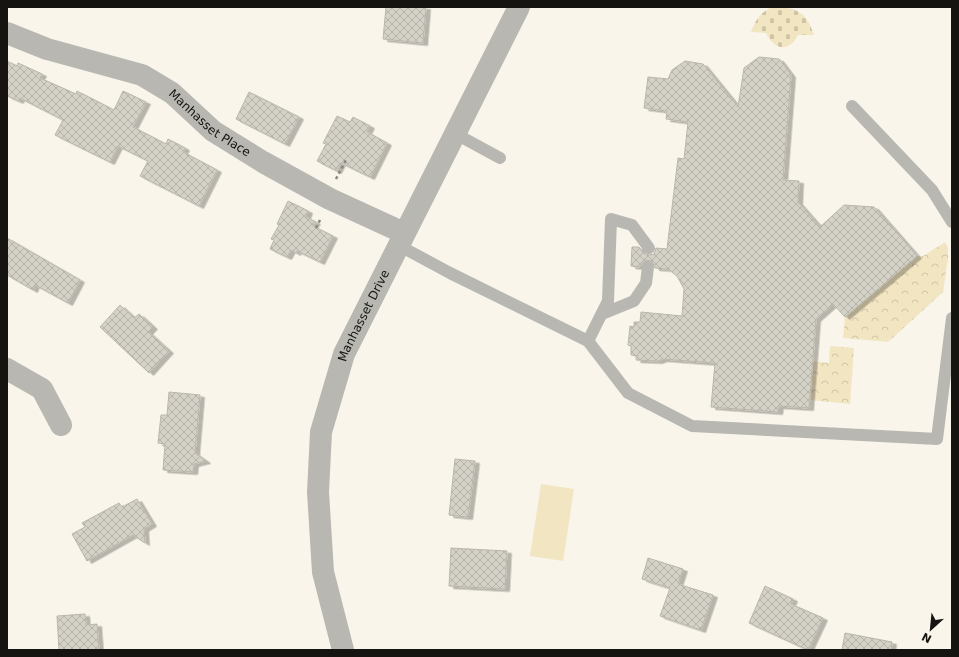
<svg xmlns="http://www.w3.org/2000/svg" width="959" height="657" font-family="'DejaVu Sans',sans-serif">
	<defs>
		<pattern id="forest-crowns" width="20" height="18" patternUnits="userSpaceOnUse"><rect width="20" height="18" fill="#f2e5c2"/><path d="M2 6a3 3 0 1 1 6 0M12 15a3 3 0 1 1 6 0" fill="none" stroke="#cfc4a6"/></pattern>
		<pattern id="cemetery-stones" width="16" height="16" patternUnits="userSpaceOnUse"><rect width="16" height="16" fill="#f2e5c2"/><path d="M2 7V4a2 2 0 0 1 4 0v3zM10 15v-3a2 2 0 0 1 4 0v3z" fill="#cfc4a6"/></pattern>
		<pattern id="building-cross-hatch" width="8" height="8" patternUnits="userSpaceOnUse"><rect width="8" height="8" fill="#d4d1c7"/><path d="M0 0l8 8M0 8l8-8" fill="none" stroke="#b5b3aa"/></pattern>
		<filter id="shadow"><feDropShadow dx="4.5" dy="2.5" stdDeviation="0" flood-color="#0004"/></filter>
	</defs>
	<rect width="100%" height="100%" fill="#f9f5eb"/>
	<!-- grass -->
	<polygon fill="#f2e5c2" points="541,484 574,489 563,561 530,556"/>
	<!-- forest -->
	<g fill="url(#forest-crowns)">
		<polygon points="945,242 948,248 948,258 943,292 888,342 843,338 845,317 917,256 923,256"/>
		<polygon points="830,346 854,348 850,404 810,400 813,361 829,363"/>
	</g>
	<!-- cemetery -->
	<path fill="url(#cemetery-stones)" d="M772,7C796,7 806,11 814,35H798C789,53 774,50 766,33L751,32C756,19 760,13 772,7Z"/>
	<!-- building -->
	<g fill="url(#building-cross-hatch)" stroke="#b9b6ac" filter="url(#shadow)">
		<polygon points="386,7 426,7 423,43 383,39"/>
		<polygon points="759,57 779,59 791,75 783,180 799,181 798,202 820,227 844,205 874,207 917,256 845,317 833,304 816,319 809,408 779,406 778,412 711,407 715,363 663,359 658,361 636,360 638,356 631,355 631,346 628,345 630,326 634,327 634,322 640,322 641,312 682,316 684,289 677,276 668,269 655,268 652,261 645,260 640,267 631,266 632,247 639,247 643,253 649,255 654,254 656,248 667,249 678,158 684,159 688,122 666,119 667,111 644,108 648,77 668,79 672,70 685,61 703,64 738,107 744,68"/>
		<polygon points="7,61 17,66 18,63 42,74 40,78 76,94 77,91 114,110 123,91 146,102 133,127 166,144 168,139 185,148 183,152 217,170 199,206 140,176 148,161 118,146 110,162 55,135 63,120 20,98 19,101 7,96"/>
		<polygon points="249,92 299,117 285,144 236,119"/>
		<polygon points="337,116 350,122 353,117 370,126 367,132 387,143 370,177 341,163 337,171 317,161 326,144 323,143"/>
		<polygon points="288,201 308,211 306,217 316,222 313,226 333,236 320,262 297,251 296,253 291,250 287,257 270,249 274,240 271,239 279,225 277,224"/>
		<polygon points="7,238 80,280 68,303 35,285 33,290 7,275"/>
		<polygon points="120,305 134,318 139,314 153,327 148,332 169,351 149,373 100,327"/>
		<polygon points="169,392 200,395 195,453 206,461 194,464 193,472 163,470 165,444 158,443 161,415 167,415"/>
		<polygon points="455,459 475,461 468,517 449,515"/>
		<polygon points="137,499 152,524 144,529 145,543 133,535 87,561 72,534 85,527 82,523 119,503 122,507"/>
		<polygon points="451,548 507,551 505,589 449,586"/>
		<polygon points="648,558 683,569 678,584 713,595 701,630 660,616 670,588 642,579"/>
		<polygon points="765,586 793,599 791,604 823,618 808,650 749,623"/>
		<polygon points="85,614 86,625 97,624 99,650 59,650 57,616"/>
		<polygon points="845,633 892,642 891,650 842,650"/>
	</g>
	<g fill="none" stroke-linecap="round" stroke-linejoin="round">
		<!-- path -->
		<g stroke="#8a8780" stroke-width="2.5" stroke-dasharray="3 3" stroke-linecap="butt">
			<polyline points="336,179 347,158"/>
			<polyline points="316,228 321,218"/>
		</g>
		<!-- service -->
		<g stroke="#b8b7b2" stroke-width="12">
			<polyline points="852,106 932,190 952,222"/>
			<polyline points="454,133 500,158"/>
			<polyline points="398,245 450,273 588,341 628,393 692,426 937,439 952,318"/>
			<polyline points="602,314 634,301 646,283 648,267"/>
			<polyline points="588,341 608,301 611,219 632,225 649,248"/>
		</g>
		<!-- minor -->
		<g stroke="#b8b7b2" stroke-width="22">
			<path id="s1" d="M7,33L47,49L142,75L172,93L213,131L263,162L330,199L404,233"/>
			<polyline points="7,369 42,389 61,425"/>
			<path id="s2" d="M343,650L323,572L318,492L321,432L344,354L519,7"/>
		</g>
	</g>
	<g text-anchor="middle" stroke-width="3" stroke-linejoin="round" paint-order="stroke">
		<!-- street labels -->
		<g font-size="12" fill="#151410" stroke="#f9f5eb">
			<text dy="4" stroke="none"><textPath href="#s1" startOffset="225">Manhasset Place</textPath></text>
			<text dy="4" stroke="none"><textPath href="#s2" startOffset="345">Manhasset Drive</textPath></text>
		</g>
	</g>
	<!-- border -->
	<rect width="959" height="657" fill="none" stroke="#151410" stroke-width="16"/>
	<!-- north arrow -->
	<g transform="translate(931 629) rotate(207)" stroke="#f9f5eb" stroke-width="3" paint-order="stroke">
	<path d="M0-3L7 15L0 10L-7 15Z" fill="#151410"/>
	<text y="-6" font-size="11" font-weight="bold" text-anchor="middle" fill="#151410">N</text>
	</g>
</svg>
